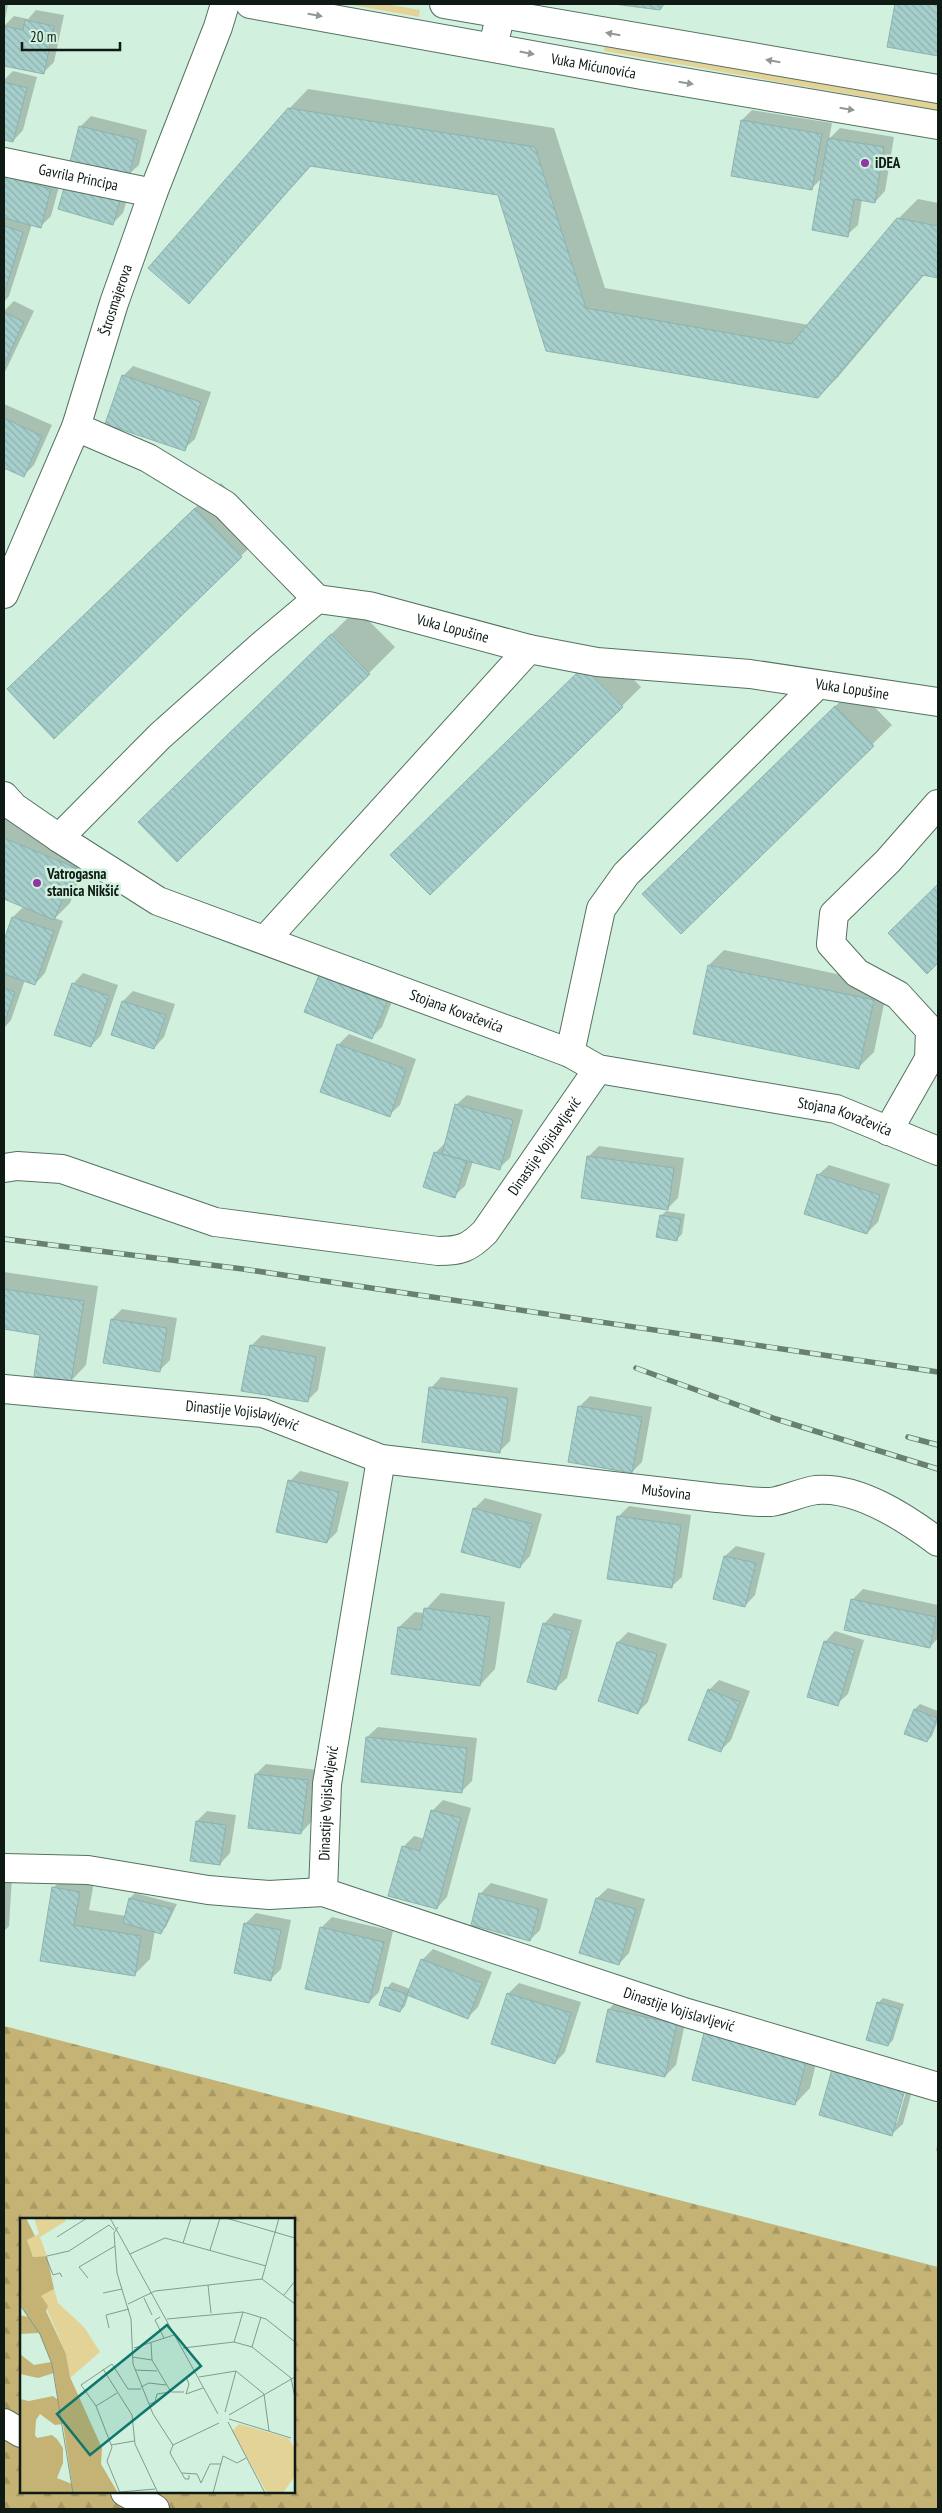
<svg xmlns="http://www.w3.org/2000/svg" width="942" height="2513" font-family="'PT Sans Narrow',sans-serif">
	<defs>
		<pattern id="forest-firs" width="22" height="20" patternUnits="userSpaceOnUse" patternTransform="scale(1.25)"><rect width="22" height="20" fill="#c4b374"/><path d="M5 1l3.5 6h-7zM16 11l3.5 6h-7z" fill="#a79964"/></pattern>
		<pattern id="building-back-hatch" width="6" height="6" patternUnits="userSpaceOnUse" patternTransform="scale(1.25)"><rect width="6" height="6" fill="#a6cfcc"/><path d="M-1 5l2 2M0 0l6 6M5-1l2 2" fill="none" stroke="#8eb1ae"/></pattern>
	</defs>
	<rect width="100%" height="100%" fill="#d1f1de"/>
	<!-- grass -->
	<g fill="#e4d397">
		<polygon points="347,4 386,4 420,10 419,17"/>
		<polygon points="605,42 938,101 938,110 604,51"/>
	</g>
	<!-- forest -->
	<path fill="url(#forest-firs)" fill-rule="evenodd" d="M4,2026L938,2267V2509H4ZM21,2219H294V2492H21Z"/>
	<!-- shadow -->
	<g fill="#0003" fill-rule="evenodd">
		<polygon points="4,4 8,4 4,25"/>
		<polygon points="896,4 938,4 938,54 889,46"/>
		<polygon points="36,10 64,15 54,62 44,72 4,65 4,26 14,16 28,19"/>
		<polygon points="13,71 37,77 23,130 13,141 4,138 4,80"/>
		<polygon points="308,89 554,128 605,288 809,325 898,219 918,199 938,203 938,276 925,274 838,377 818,397 547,349 498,194 312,165 189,302 289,109"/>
		<polygon points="752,110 832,123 829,139 840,128 894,137 885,191 875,202 862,199 858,225 847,235 823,177 812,188 742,120"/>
		<polygon points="91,116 147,130 139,165 128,175 80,127"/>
		<polygon points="4,173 61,179 51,216 41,226 32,224 9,296 4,302"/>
		<polygon points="67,182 131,186 123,213 113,223"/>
		<polygon points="14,301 34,311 4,374 4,311"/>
		<polygon points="133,366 211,392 195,439 184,449 123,376"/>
		<polygon points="4,404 52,425 34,465 24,475 4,466"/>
		<polygon points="221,483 267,530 241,556 34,663"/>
		<polygon points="357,609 395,647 369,673 166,796"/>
		<polygon points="604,648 641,687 622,706 412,836"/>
		<polygon points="855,687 892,725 681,932 663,874"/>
		<polygon points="4,816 90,852 70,903 55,918 63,921 45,973 35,984 25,980 11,1020 4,1028 4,944 13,917 24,906 4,898"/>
		<polygon points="938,885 938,961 927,972 890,933"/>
		<polygon points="724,950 888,985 874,1052 859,1067 709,965"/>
		<polygon points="83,973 118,985 101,1035 91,1046 73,984"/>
		<polygon points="320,975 396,991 382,1027 372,1037"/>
		<polygon points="133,991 175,1004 164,1037 154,1048 123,1001"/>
		<polygon points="349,1034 416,1059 400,1105 389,1115 338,1045"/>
		<polygon points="467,1095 523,1110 510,1158 499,1168 473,1161 465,1186 454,1196 435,1153 446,1142 456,1105"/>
		<polygon points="599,1146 684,1158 678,1198 667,1209 588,1157"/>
		<polygon points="829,1165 890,1184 878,1222 867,1233 818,1175"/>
		<polygon points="666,1211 685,1214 682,1234 677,1239 661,1216"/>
		<polygon points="4,1272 98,1286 86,1365 71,1381 41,1334 4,1328"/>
		<polygon points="122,1309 177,1318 170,1360 160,1370 112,1319"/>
		<polygon points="262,1335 326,1347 318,1390 307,1401 251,1346"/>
		<polygon points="441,1377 518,1388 510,1441 499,1452 431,1388"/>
		<polygon points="590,1396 652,1407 642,1462 632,1472 579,1407"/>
		<polygon points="300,1471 349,1482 337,1532 327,1542 290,1481"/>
		<polygon points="485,1498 542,1514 530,1556 520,1567 474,1509"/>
		<polygon points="629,1506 691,1515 682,1577 671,1587 618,1517"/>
		<polygon points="736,1546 765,1553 755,1595 745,1606 725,1556"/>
		<polygon points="863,1589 938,1605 938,1638 930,1647 852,1600"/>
		<polygon points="441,1593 505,1602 495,1669 480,1685 399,1627 415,1612 425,1613 426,1609"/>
		<polygon points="554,1613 582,1620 567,1678 556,1688 544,1624"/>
		<polygon points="835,1631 864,1640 848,1694 837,1704 825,1642"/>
		<polygon points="628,1632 667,1644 648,1702 638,1712 618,1642"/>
		<polygon points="719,1680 750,1691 731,1740 720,1751 709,1690"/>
		<polygon points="920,1704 938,1711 938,1720 932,1736 927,1741 906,1733 915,1709"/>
		<polygon points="378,1727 477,1738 472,1781 462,1791 362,1780 367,1737"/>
		<polygon points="266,1764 318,1770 311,1822 301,1833 256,1774"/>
		<polygon points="443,1800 471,1808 447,1897 437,1908 403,1847 414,1836 425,1839 432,1811"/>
		<polygon points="207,1811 236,1815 230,1853 220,1864 197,1821"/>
		<polygon points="69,1872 95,1876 89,1910 126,1916 130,1898 135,1893 177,1904 166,1927 160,1932 155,1930 150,1959 135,1974 41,1960 53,1888"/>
		<polygon points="4,1878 12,1878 9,1926 4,1931"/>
		<polygon points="491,1883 548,1899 540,1930 530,1940 480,1894"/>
		<polygon points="608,1888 645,1899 629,1953 619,1964 581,1952 597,1898"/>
		<polygon points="256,1913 291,1920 281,1969 270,1980 245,1924"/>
		<polygon points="332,1917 393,1931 379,1992 369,2002 321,1928"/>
		<polygon points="433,1949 492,1972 478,2007 468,2017 409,1994 405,2006 400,2011 387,1988 392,1982 410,1989 422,1960"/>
		<polygon points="519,1983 581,2002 565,2052 555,2063 508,1994"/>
		<polygon points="883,1998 904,2004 893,2040 888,2045 878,2003"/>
		<polygon points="619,1999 687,2014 676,2065 665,2076 609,2009"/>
		<polygon points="720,2019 821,2043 810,2088 795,2104 705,2034"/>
		<path d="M845,2056L916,2076L903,2124L892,2134ZM907,2080L909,2081L897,2123H895Z"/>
		<polygon points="938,2140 938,2151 936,2151"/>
	</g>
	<!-- building -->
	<g fill="url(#building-back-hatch)" stroke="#8bb3b0">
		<polygon points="614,4 664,4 660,10"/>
		<polygon points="895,4 938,4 938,56 887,47"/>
		<polygon points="25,20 54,26 44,74 4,66 4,26 23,30"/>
		<polygon points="4,82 27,88 13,142 4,140"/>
		<polygon points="288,108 535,147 586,308 791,344 897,218 938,226 938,278 923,275 818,398 546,351 498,195 310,166 189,304 148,268"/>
		<polygon points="741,120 822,134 812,190 731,176"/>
		<polygon points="79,126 138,140 129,176 70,162"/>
		<polygon points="828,138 884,147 875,203 854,199 848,237 812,230"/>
		<polygon points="4,176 51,189 41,228 4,218"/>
		<polygon points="66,181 121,197 113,225 58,209"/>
		<polygon points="4,226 23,232 4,294"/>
		<polygon points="4,312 24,322 4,365"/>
		<polygon points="122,375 201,402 185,451 105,424"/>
		<polygon points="4,418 42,436 24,477 4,468"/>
		<polygon points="195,508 242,557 54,739 7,689"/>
		<polygon points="331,634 370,674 177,862 138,822"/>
		<polygon points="583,667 623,707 430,895 390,855"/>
		<polygon points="835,706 874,746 681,934 642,894"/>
		<polygon points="4,838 76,868 54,920 4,899"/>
		<polygon points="938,884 938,963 927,974 888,933"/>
		<polygon points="12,917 54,931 35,985 4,974 4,940"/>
		<polygon points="708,965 874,1000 859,1069 693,1034"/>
		<polygon points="319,975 387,1002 372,1039 304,1012"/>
		<polygon points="72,983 109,996 91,1047 54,1035"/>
		<polygon points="4,988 15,992 4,1024"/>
		<polygon points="122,1001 166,1015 154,1049 111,1035"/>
		<polygon points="337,1044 406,1069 390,1117 320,1092"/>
		<polygon points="455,1104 513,1120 500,1170 442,1154"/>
		<polygon points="434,1152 467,1161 455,1198 423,1187"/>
		<polygon points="587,1156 674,1168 668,1210 581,1198"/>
		<polygon points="817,1174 880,1195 867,1234 804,1214"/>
		<polygon points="660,1215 681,1219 677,1241 656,1237"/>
		<polygon points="4,1289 84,1301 71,1382 34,1376 40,1335 4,1329"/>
		<polygon points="111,1319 167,1328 160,1372 103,1363"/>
		<polygon points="250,1345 316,1357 308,1402 241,1391"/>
		<polygon points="429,1387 508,1398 500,1453 422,1442"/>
		<polygon points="578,1406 642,1417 632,1473 568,1462"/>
		<polygon points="288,1480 339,1492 327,1543 276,1532"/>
		<polygon points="473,1508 532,1524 520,1568 461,1552"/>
		<polygon points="617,1516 681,1525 672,1588 607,1579"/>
		<polygon points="724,1556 756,1563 745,1607 713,1599"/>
		<polygon points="851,1599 936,1617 930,1648 844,1630"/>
		<polygon points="424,1608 490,1617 480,1686 391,1674 398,1627 421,1630"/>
		<polygon points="543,1623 572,1631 556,1690 527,1682"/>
		<polygon points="824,1641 855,1650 838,1706 807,1697"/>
		<polygon points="617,1642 657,1654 638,1714 598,1701"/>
		<polygon points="708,1689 740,1702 721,1752 688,1740"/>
		<polygon points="914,1709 937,1718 927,1742 904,1734"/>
		<polygon points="366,1737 467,1748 462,1793 361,1782"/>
		<polygon points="255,1774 308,1780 301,1834 248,1828"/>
		<polygon points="431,1810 461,1818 437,1909 388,1896 402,1846 420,1851"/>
		<polygon points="196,1821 226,1825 220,1865 190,1861"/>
		<polygon points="52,1887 80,1892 74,1925 141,1936 135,1976 40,1961"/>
		<polygon points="479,1893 539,1909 530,1941 471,1925"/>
		<polygon points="129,1898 173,1909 161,1934 123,1923"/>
		<polygon points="596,1898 636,1909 619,1965 579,1953"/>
		<polygon points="244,1923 281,1930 271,1981 234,1973"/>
		<polygon points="320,1927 384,1942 369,2003 305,1989"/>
		<polygon points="421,1959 482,1983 468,2019 407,1995"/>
		<polygon points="385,1987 407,1994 400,2012 379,2005"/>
		<polygon points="507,1993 571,2013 555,2064 491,2044"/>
		<polygon points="877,2002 900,2009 888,2046 866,2040"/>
		<polygon points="608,2009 677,2024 665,2077 596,2062"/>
		<polygon points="704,2033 807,2058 795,2105 692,2080"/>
		<polygon points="833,2066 906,2086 892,2136 819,2115"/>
	</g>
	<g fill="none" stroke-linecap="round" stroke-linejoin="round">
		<defs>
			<g id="street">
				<polyline points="493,47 503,4"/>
				<path id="s1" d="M4,162L153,193"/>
				<polyline points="76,427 148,458 225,505 317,599"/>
				<path id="s2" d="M4,594L76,427L114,303L153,193L218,27L225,4"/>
				<path id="s3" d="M4,796L14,807L59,838L158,901L570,1053L598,1069L836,1109L938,1151"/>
				<path id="s4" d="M59,838L160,736L261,646L317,599L369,606L529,649L597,662L750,674L938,702"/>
				<polyline points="265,940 529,649"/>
				<polyline points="570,1053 601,909 626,874 817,685"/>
				<polyline points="888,1131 929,1059 930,1030 898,995 857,973 831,944 834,914 888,861 938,804"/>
				<path id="s5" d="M4,1168L17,1166L62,1169L215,1222L438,1251C461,1251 469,1248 485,1232L598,1069"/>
				<path id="s6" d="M4,1389L263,1413L381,1459L717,1498C735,1499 754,1503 771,1502C786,1500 801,1492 816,1490C858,1486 906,1518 938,1542"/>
				<path id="s7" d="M4,1868L88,1870L208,1890L269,1895L323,1892L687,2013L938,2087"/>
				<path id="s8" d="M323,1892L327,1784L381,1459"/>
			</g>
			<g id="secondary">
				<path id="s9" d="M250,4L642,75L938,125"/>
				<polyline points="444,4 938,89"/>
			</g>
			<g id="primary">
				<polyline points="4,2423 21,2433"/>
				<polyline points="125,2492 155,2509"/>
			</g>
		</defs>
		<!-- street casing -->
		<use href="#street" stroke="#557161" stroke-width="30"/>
		<!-- secondary casing -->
		<use href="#secondary" stroke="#557161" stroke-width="30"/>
		<!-- primary casing -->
		<use href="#primary" stroke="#557161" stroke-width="30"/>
		<!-- street -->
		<use href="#street" stroke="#fff" stroke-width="28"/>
		<!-- secondary -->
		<use href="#secondary" stroke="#fff" stroke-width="28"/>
		<!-- primary -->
		<use href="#primary" stroke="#fff" stroke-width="28"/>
		<defs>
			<g id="rail">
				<polyline points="4,1239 243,1269 938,1372"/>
				<polyline points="636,1368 776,1419 938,1469"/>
				<polyline points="908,1437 938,1445"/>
			</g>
		</defs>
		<!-- rail casing -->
		<use href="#rail" stroke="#6a7f73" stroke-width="5.5"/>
		<!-- rail -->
		<use href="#rail" stroke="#d1f1de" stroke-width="4" stroke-dasharray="11" stroke-linecap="butt"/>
	</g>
	<!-- one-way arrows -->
	<defs><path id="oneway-solid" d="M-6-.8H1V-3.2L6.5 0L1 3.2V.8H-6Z" transform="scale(1.25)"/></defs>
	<g fill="#939895">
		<use href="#oneway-solid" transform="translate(315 15) rotate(10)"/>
		<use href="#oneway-solid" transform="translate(613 34) rotate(-170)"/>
		<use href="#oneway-solid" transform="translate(527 53) rotate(11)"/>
		<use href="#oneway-solid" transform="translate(773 61) rotate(-170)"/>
		<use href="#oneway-solid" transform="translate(686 83) rotate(9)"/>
		<use href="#oneway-solid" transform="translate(847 109) rotate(9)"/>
	</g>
	<!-- markers -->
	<g fill="#8e37a4" stroke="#d1f1de" stroke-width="2">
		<circle cx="865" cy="163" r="5"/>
		<circle cx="37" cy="883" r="5"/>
	</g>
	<g text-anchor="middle" stroke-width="5" stroke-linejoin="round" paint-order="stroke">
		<!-- street labels -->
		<g font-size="15" fill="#0e1a13" stroke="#d1f1de">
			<text dy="5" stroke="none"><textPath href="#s9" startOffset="349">Vuka Mićunovića</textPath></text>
			<text dy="5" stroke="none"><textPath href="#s1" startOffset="76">Gavrila Principa</textPath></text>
			<text dy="5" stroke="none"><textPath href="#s2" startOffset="315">Štrosmajerova</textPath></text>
			<text dy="5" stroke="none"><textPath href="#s4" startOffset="491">Vuka Lopušine</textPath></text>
			<text dy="5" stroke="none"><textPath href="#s4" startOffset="896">Vuka Lopušine</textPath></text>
			<text dy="5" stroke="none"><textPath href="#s3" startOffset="505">Stojana Kovačevića</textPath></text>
			<text dy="5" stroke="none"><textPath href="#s3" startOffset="910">Stojana Kovačevića</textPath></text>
			<text dy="5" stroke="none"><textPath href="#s5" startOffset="602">Dinastije Vojislavljević</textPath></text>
			<text dy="5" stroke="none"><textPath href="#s6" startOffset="240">Dinastije Vojislavljević</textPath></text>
			<text dy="5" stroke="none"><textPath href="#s6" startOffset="674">Mušovina</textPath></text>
			<text dy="5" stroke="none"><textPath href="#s8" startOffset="89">Dinastije Vojislavljević</textPath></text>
			<text dy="5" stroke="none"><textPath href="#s7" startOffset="696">Dinastije Vojislavljević</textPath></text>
		</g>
		<!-- poi labels -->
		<g font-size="15" font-weight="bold" fill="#0e1a13" stroke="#d1f1de" text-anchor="start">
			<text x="875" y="168">iDEA</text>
			<text x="47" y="879">Vatrogasna<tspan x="47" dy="17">stanica Nikšić</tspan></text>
		</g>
	</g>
	<!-- overview -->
	<g transform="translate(20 2218)">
		<rect width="275" height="275" fill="#d1f1de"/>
		<path d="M14,0H45L46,3L20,19L27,38L13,39L7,22L19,16ZM34,71L38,85L64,109L80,134L50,160L46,136L21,78Z" fill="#e4d397"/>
		<path d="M0,0H6L15,18L7,22L13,39L27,38L34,71L21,78L28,88L26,93L46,136L50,159L82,230L81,246L98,275H0V181L9,183L33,178L38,182L34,155L18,160L0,156V136L14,147L31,144L19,115L0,116V97L8,99L0,86ZM20,196L35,207L43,206L52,266L37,260L43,245V230L37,221L32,217L17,220L15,217L16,202Z" fill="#c4b374" fill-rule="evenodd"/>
		<path d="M219,206L268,220L275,230V258L263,275H247L212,213Z" fill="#e4d397"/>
		<path fill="none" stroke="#839b8d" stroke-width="1" d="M90,0L198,196M206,0L275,20M98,9L94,15L97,55L111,101L113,146L133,196L153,227M37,19L67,0M163,25L171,0M190,32L200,0M110,36L145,20L246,48M27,38L49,33L89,7L94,12M26,39L33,57L40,55L42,59M68,60L59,49L95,28M242,61L259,0M242,61L275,86M188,67L191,95M83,75L102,71M264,77L275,63M124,80L132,97M108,86L135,73L242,61M0,87L20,116L32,146L53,275M140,99L135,102L144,120M147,101L223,94L246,101L275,124M89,110L86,97L109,91M214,124L223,94M131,125L132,142M232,129L241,99M114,130L154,117M163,130L214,124L232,129L271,160M112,139L132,142L151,174H164M83,151L112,197L115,226L138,275M115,152L137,153M216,153L244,176L249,213M166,159L169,166L166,176L183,170M179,159L216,153M271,160L275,180M121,169L129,165L146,167M129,186L135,184L137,176L150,174M76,188L97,175M205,194L216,153M209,197L275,159M209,201L271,220M208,204L245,275M91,227L114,223M153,227L199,205M153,227L150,235L165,261H169V257M162,255L177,256L181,265L190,246H201M100,274L135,271M100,275L87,243L92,229L76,188L61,167L92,146L108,171H121M193,275L203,238L217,245L226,240"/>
		<path fill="#0f766e" fill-opacity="0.15" stroke="#0f766e" stroke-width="2.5" d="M147,107L181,148L70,237L37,196Z"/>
		<rect width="275" height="275" fill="none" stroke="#0e1a13" stroke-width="2.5"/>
	</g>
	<!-- border -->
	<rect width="942" height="2513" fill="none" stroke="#0e1a13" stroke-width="10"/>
	<!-- scale -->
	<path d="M22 42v8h98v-8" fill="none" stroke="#0e1a13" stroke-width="2.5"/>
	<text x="30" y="42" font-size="15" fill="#0e1a13" stroke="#d1f1de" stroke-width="4" paint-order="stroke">20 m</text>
</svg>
